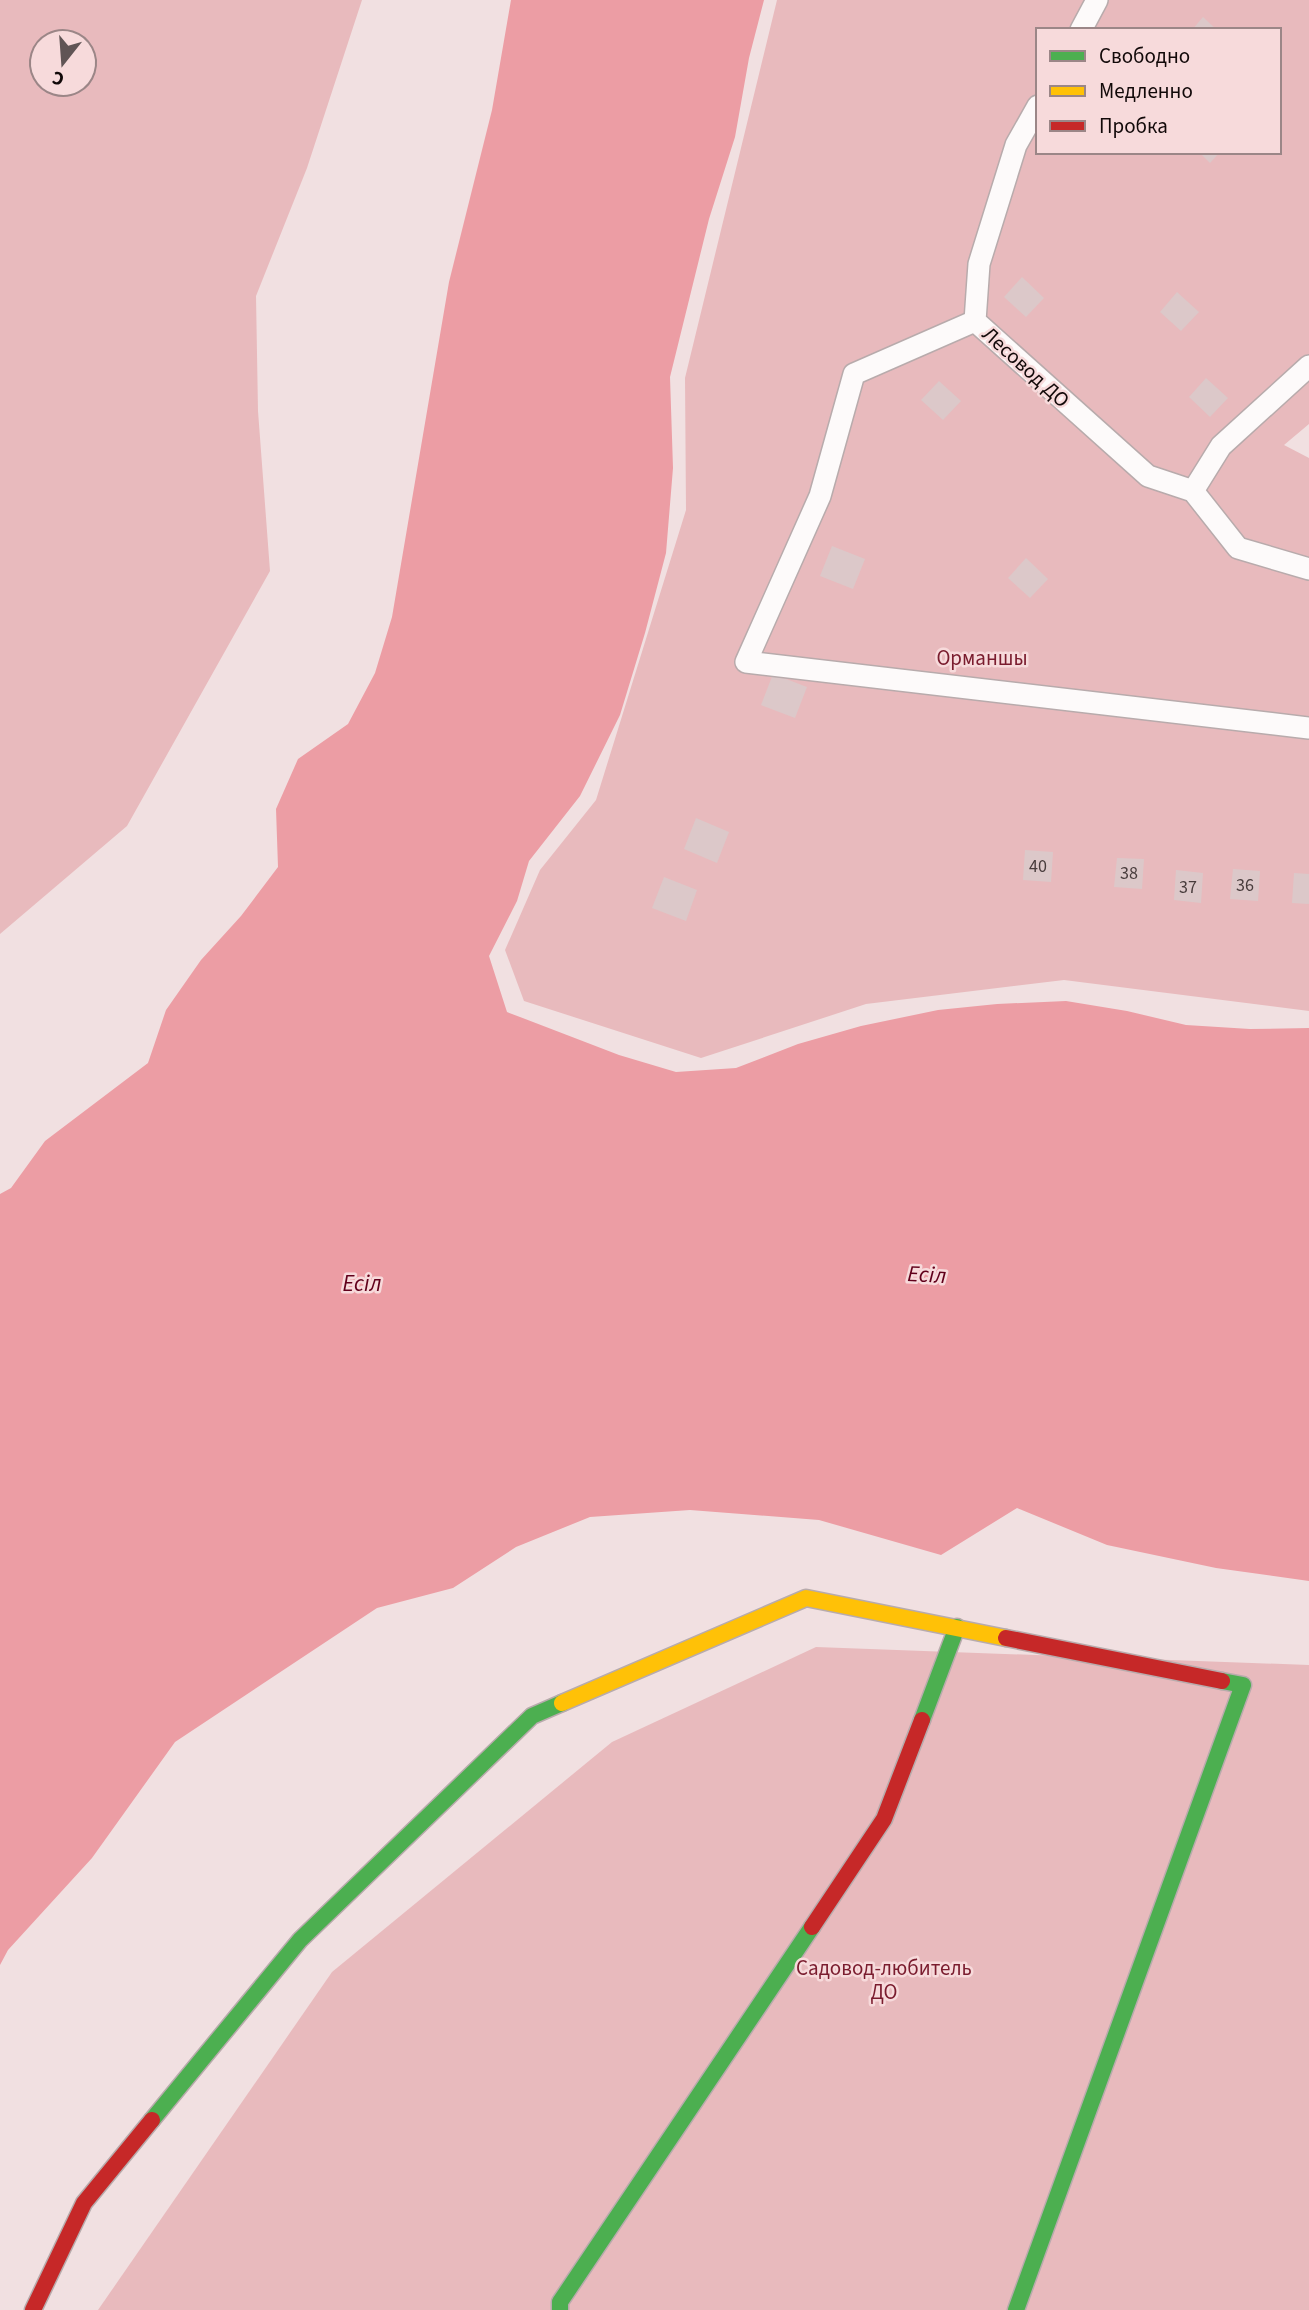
<svg xmlns="http://www.w3.org/2000/svg" width="1309" height="2310" font-family="'Source Sans 3',sans-serif">
	<rect width="100%" height="100%" fill="#f1e0e1"/>
	<!-- green -->
	<g fill="#e8babd" fill-rule="evenodd">
		<path d="M0,0H362L307,168L256,296L258,411L270,571L127,826L0,934ZM42,42H84V84H42Z"/>
		<path d="M777,0H1309V424L1284,445L1309,458V1011L1064,980L866,1004L701,1058L524,1001L505,950L540,870L596,800L686,510L685,378ZM1038,30H1279V152H1038Z"/>
		<polygon points="816,1647 1309,1665 1309,2310 98,2310 332,1972 612,1742"/>
	</g>
	<!-- water -->
	<polygon fill="#ec9da4" points="511,0 764,0 749,58 735,137 709,219 670,377 673,468 666,553 645,633 620,715 580,796 529,861 517,901 489,956 507,1012 619,1055 676,1072 736,1068 798,1044 861,1026 938,1010 997,1004 1066,1001 1127,1011 1186,1025 1250,1029 1309,1028 1309,1581 1216,1568 1107,1545 1017,1508 941,1555 819,1520 690,1510 590,1517 516,1547 453,1588 377,1608 175,1742 92,1858 8,1950 0,1965 0,1194 11,1188 45,1141 148,1063 166,1010 201,960 241,916 278,867 276,809 298,759 348,724 375,673 392,617 449,282 492,110"/>
	<!-- building -->
	<g fill="#dcc8c9">
		<polygon points="1203,17 1217,30 1192,30"/>
		<polygon points="1199,152 1220,152 1210,163"/>
		<polygon points="1022,277 1044,298 1026,317 1004,297"/>
		<polygon points="1177,292 1199,312 1181,331 1160,312"/>
		<polygon points="1206,378 1228,398 1210,417 1189,397"/>
		<polygon points="939,381 961,401 943,420 921,400"/>
		<polygon points="832,546 865,559 853,589 820,576"/>
		<polygon points="1026,558 1048,579 1030,598 1008,578"/>
		<polygon points="773,674 807,687 795,718 761,705"/>
		<polygon points="696,818 729,832 717,863 684,849"/>
		<polygon points="1025,850 1053,852 1051,882 1023,880"/>
		<polygon points="1117,858 1144,859 1142,889 1114,887"/>
		<polygon points="1233,869 1260,871 1258,901 1230,899"/>
		<polygon points="1176,870 1203,873 1201,903 1174,900"/>
		<polygon points="1294,873 1309,874 1309,904 1292,903"/>
		<polygon points="664,877 697,890 686,921 652,908"/>
	</g>
	<g fill="none" stroke-linecap="round" stroke-linejoin="round">
		<defs>
			<g id="lane">
				<polyline points="1081,30 1097,0"/>
				<polyline points="1038,106 1016,145 979,264 975,321 1148,476 1193,491 1238,548 1309,569"/>
				<polyline points="975,321 854,374 820,496 746,662 1309,728"/>
				<polyline points="1193,491 1221,446 1309,366"/>
			</g>
			<g id="fast">
				<polyline points="922,1720 957,1627"/>
				<polyline points="152,2120 300,1940 532,1716 562,1703"/>
				<polyline points="560,2310 560,2302 812,1927"/>
				<polyline points="1016,2310 1243,1685 1222,1681"/>
			</g>
			<polyline id="slow" points="562,1703 806,1598 1006,1638"/>
			<g id="jam">
				<polyline points="1006,1638 1222,1681"/>
				<polyline points="812,1927 884,1819 922,1720"/>
				<polyline points="33,2310 84,2203 152,2120"/>
			</g>
		</defs>
		<!-- lane casing -->
		<use href="#lane" stroke="#b8abac" stroke-width="24"/>
		<!-- fast casing -->
		<use href="#fast" stroke="#b8abac" stroke-width="19"/>
		<!-- slow casing -->
		<use href="#slow" stroke="#b8abac" stroke-width="19"/>
		<!-- jam casing -->
		<use href="#jam" stroke="#b8abac" stroke-width="19"/>
		<!-- lane -->
		<use href="#lane" stroke="#fdfafa" stroke-width="21"/>
		<!-- fast -->
		<use href="#fast" stroke="#4caf50" stroke-width="16"/>
		<!-- slow -->
		<use href="#slow" stroke="#ffc107" stroke-width="16"/>
		<!-- jam -->
		<use href="#jam" stroke="#c62828" stroke-width="16"/>
	</g>
	<g text-anchor="middle" stroke-width="5" stroke-linejoin="round" paint-order="stroke">
		<!-- number labels -->
		<g font-size="18" fill="#483c3c">
			<text x="1038" y="872">40</text>
			<text x="1129" y="879">38</text>
			<text x="1245" y="891">36</text>
			<text x="1188" y="893">37</text>
		</g>
		<!-- street labels -->
		<g font-size="21" fill="#120909" stroke="#f7dadb">
			<text transform="translate(1026 367) rotate(42)" y="7">Лесовод ДО</text>
		</g>
		<!-- park labels -->
		<g font-size="21" fill="#7a1c2e" stroke="#f7dadb">
			<text x="982" y="665">Орманшы</text>
			<text x="884" y="1975">Садовод-любитель<tspan x="884" dy="24">ДО</tspan></text>
		</g>
		<!-- water labels -->
		<g font-size="23" font-style="italic" fill="#61001b" stroke="#f7dadb">
			<text transform="translate(927 1274) rotate(3)" y="8">Есіл</text>
			<text x="362" y="1291">Есіл</text>
		</g>
	</g>
	<!-- legend -->
	<rect x="1036" y="28" width="245" height="126" fill="#f7dadb" stroke="#9b8687" stroke-width="2"/>
	<rect x="1050" y="51" width="35" height="10" fill="#4caf50" stroke="#9b8687" stroke-width="2"/>
	<text x="1099" y="63" font-size="21" fill="#120909">Свободно</text>
	<rect x="1050" y="86" width="35" height="10" fill="#ffc107" stroke="#9b8687" stroke-width="2"/>
	<text x="1099" y="98" font-size="21" fill="#120909">Медленно</text>
	<rect x="1050" y="121" width="35" height="10" fill="#c62828" stroke="#9b8687" stroke-width="2"/>
	<text x="1099" y="133" font-size="21" fill="#120909">Пробка</text>
	<!-- north arrow -->
	<g transform="translate(63 63) rotate(197)"><circle r="33" fill="#f7dadb" stroke="#9b8687" stroke-width="2"/>
	<path d="M0-5L12 26L0 18L-12 26Z" fill="#605455"/>
	<text y="-10" font-size="19" font-weight="bold" text-anchor="middle" fill="#120909">С</text>
	</g>
</svg>
